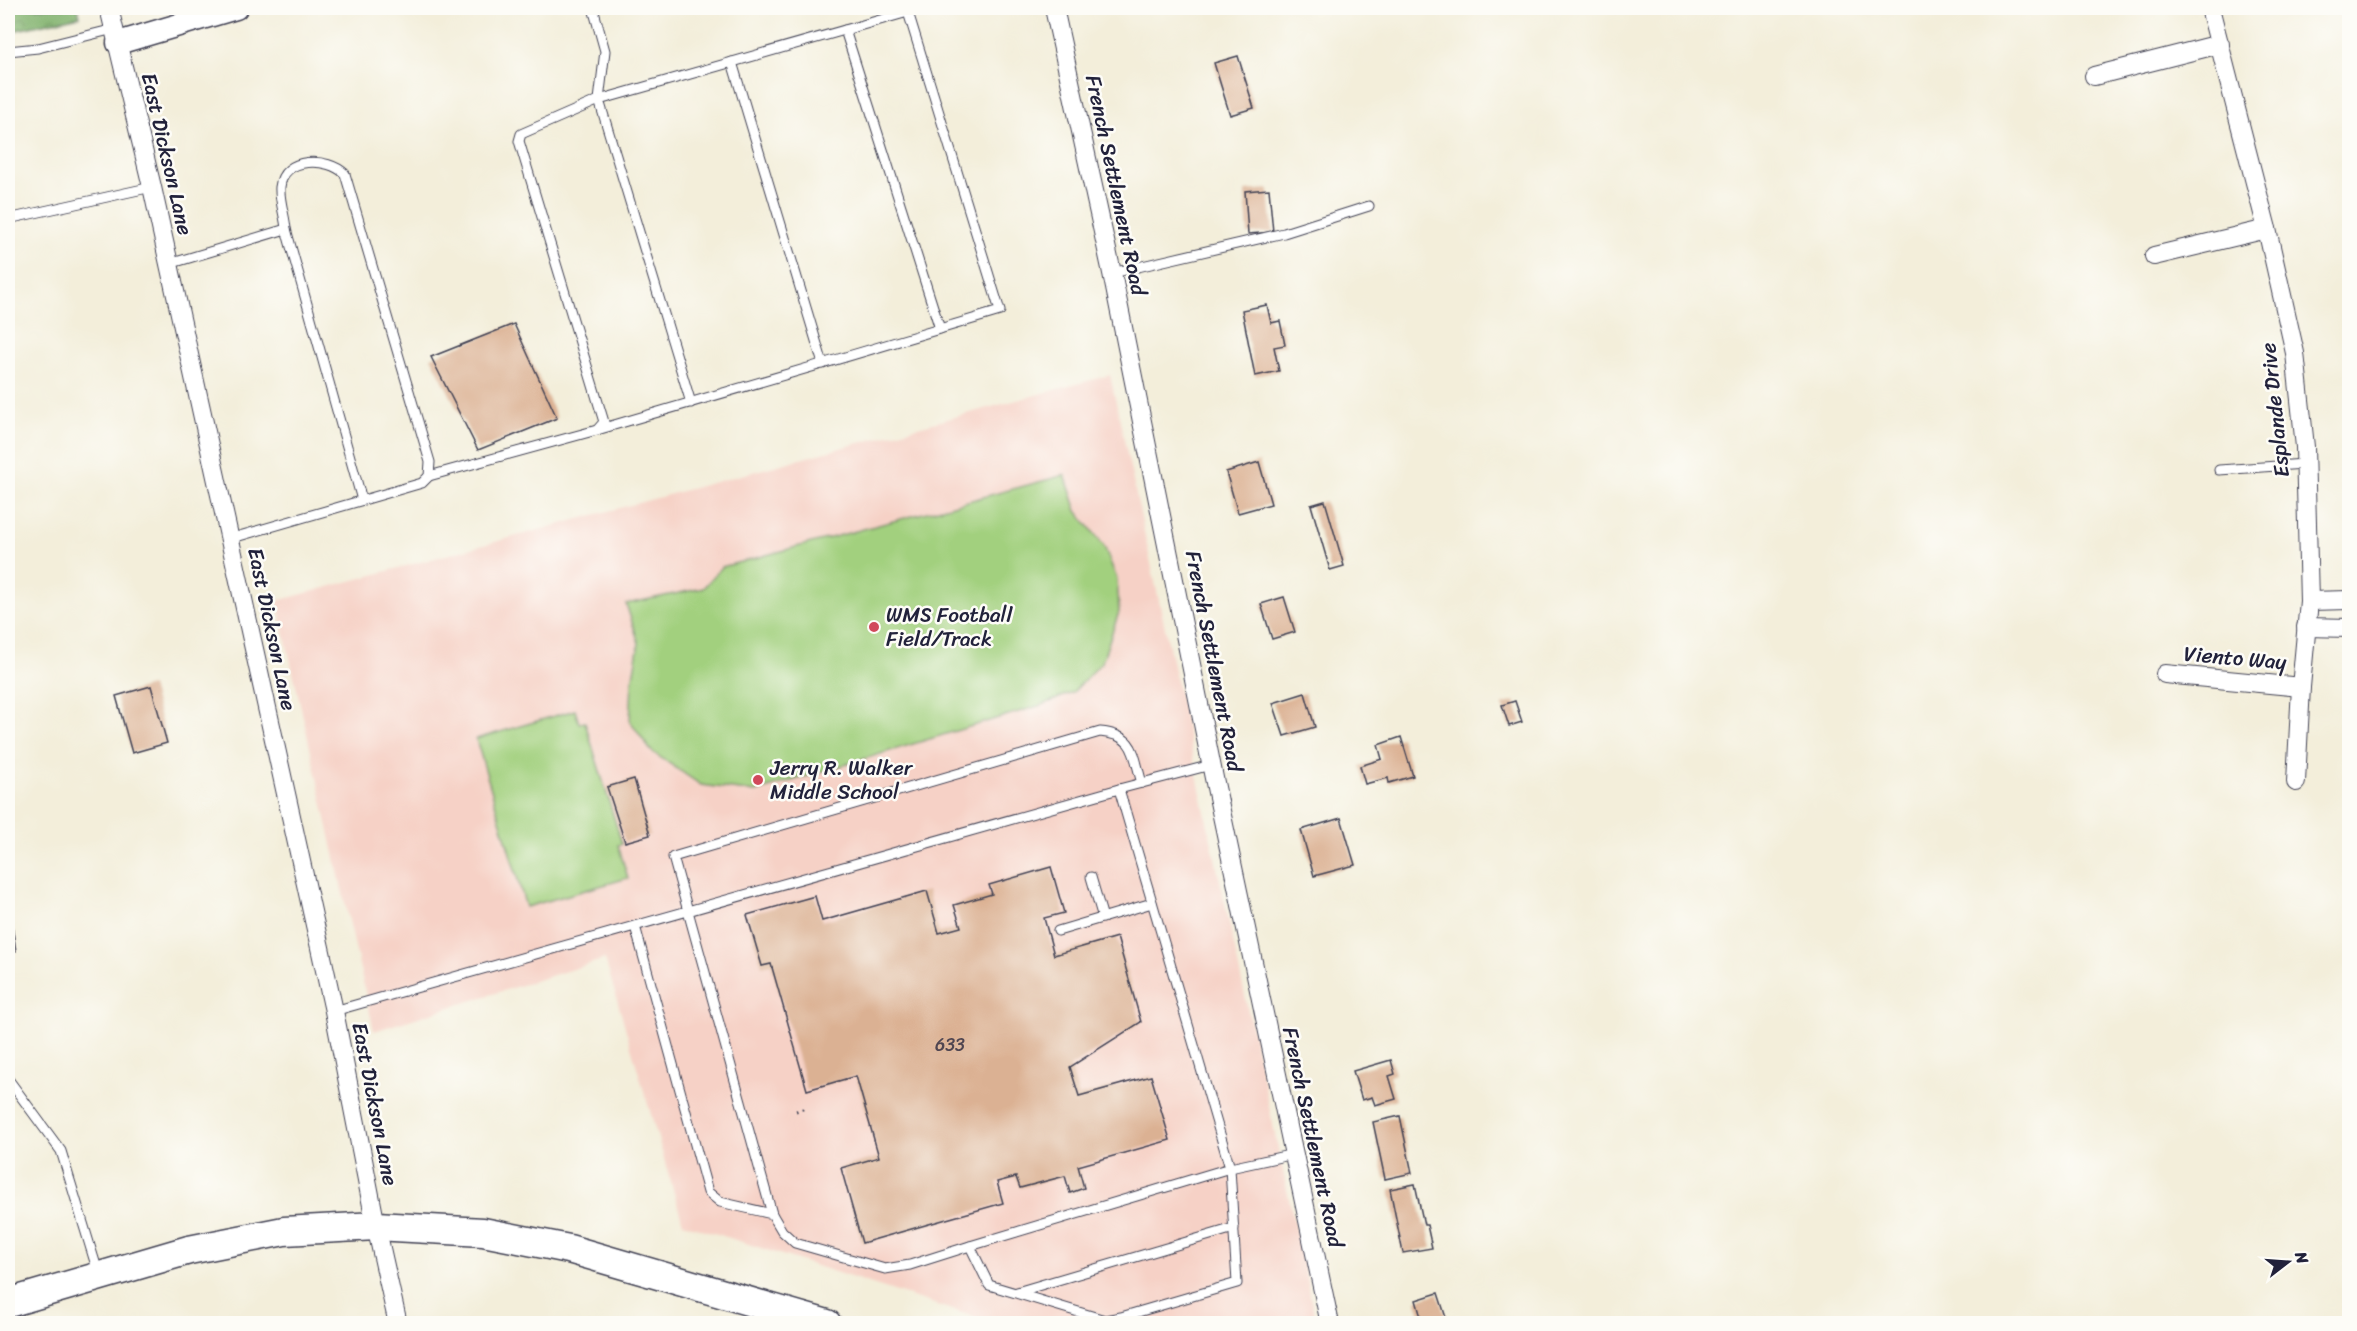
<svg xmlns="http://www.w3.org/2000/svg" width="2357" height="1331" font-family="Sriracha,sans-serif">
	<defs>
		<pattern id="forest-crowns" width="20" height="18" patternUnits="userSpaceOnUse" patternTransform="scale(1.5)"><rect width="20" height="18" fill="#81b26d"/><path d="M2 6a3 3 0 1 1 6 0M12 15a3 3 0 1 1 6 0" fill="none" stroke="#69905b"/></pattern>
	</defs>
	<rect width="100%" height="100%" fill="#fdfcf7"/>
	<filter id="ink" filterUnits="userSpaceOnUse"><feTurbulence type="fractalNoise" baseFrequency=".0167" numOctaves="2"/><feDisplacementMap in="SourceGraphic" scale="12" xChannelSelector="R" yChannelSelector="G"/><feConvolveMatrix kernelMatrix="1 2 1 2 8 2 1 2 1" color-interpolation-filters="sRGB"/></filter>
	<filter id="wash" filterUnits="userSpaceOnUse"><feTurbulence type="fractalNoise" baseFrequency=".008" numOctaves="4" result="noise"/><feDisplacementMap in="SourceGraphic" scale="24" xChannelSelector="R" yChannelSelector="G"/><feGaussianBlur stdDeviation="1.35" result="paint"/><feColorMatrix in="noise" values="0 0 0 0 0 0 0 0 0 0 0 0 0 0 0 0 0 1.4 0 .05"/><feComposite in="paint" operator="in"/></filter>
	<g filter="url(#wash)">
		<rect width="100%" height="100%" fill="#f3eeda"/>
		<!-- built -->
		<polygon fill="#f6d1c6" points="1110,375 1316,1323 993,1323 683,1223 605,959 374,1031 277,601"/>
		<!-- forest -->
		<polygon fill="url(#forest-crowns)" stroke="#526a54" stroke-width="1.5" points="8,8 78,8 80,16 8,32"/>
		<!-- pitch -->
		<g fill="#a2d07e" stroke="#62795c" stroke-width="1.5">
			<polygon points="1065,475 1077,511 1104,546 1117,579 1119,612 1102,662 1073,692 1045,704 755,792 701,785 651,751 630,721 632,683 639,643 626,604 703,588 722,567"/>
			<polygon points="575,710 579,723 585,722 622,844 618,845 628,878 526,907 476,739"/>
		</g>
		<g id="blocks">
			<!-- building -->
			<g fill="#dbb193">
				<polygon points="1238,56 1254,108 1230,115 1214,63"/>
				<polygon points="1269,189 1273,232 1248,234 1245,191"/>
				<polygon points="1267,305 1271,323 1280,321 1285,345 1274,347 1279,371 1255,376 1242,310"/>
				<polygon points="514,324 557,418 478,450 431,357"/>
				<polygon points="1259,462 1271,504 1238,513 1226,472"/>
				<polygon points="1325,501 1344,566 1330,570 1311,505"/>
				<polygon points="1284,597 1295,632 1272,639 1261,604"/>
				<polygon points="151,686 167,743 132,753 116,696"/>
				<polygon points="1305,693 1315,727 1284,736 1273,703"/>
				<polygon points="1515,701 1522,722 1509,726 1502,705"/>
				<polygon points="1401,737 1413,776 1389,783 1388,778 1365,784 1360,766 1382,759 1378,745"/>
				<polygon points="634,779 650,835 625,842 607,787"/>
				<polygon points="1341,818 1355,865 1314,876 1301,830"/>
				<polygon points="1051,867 1064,913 1044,918 1054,955 1117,937 1141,1022 1070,1067 1079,1096 1151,1076 1170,1140 1078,1166 1084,1188 1070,1193 1065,1176 1020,1188 1016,1177 997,1182 1003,1203 862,1243 841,1168 879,1157 856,1076 807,1090 771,964 762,966 747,915 815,896 822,921 927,891 939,933 961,927 954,905 992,894 989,885"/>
				<polygon points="8,899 16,951 8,952"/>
				<polygon points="1391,1060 1395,1074 1389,1076 1396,1099 1375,1105 1372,1097 1362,1100 1353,1071"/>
				<polygon points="1400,1116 1412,1173 1385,1179 1373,1122"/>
				<polygon points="1415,1184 1424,1225 1427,1225 1432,1248 1403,1253 1390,1189"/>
				<polygon points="1438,1293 1448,1324 1423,1324 1416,1300"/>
			</g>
		</g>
	</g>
	<g filter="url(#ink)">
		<use href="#blocks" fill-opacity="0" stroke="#414153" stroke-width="1.5"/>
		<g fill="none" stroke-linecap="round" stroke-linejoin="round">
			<defs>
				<g id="service">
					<polyline points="845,30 940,329"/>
					<polyline points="8,51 38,48 114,29"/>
					<polyline points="732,62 823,364"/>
					<polyline points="8,219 152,187"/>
					<polyline points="286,229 362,500"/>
					<path d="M169,264L286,229C285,216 279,200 280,187C283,156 328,157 345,174L430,462L429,476L422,483L229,539"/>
					<polyline points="1112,273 1284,233 1369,206"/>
					<path d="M597,430C731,391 866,351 1000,311L908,12L599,100L691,403"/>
					<polyline points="2219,470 2305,464"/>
					<polyline points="429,476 597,430 604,422 519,141 521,134 599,100 605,51 593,8"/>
					<polyline points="1119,789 1211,765"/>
					<polyline points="1091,877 1103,918"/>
					<polyline points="635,926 708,1192 720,1202 772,1214"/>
					<polyline points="1058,931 1152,903"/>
					<path d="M334,1011L1119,789L1230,1168L1237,1283L1121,1317L1105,1320L989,1285L970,1246L910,1265L885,1269L795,1243L782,1231L772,1214L673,857L1100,732C1136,735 1133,754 1142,783"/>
					<polyline points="8,1079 61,1151 98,1272"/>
					<polyline points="970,1246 1230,1168 1294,1154"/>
					<polyline points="8,1275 15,1298"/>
					<polyline points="1017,1292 1234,1228"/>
				</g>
				<g id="minor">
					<polyline points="109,8 152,187 334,1011 376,1226 398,1324"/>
					<polyline points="1054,8 1112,273 1214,778 1330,1324"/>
					<polyline points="2210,8 2267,229 2295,353 2305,447 2309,601 2301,687 2296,782"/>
					<polyline points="2094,76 2220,44"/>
					<polyline points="2154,256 2267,229"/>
					<polyline points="2309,601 2350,600"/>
					<polyline points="2306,627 2350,628"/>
					<polyline points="2165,674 2301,687"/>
				</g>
				<polyline id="tertiary" points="118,43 236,8"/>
				<polyline id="primary" points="8,1303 189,1250 284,1231 376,1226 483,1232 569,1249 827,1324"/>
			</defs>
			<!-- service casing -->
			<use href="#service" stroke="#414153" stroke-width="11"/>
			<!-- minor casing -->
			<use href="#minor" stroke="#414153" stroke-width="20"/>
			<!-- tertiary casing -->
			<use href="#tertiary" stroke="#414153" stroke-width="25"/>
			<!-- primary casing -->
			<use href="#primary" stroke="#414153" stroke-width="31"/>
			<!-- path -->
			<polyline stroke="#414153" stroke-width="3" stroke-dasharray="1.5 4.5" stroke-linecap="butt" points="796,1111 806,1108"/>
			<!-- service -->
			<use href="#service" stroke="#fff" stroke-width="9"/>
			<!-- minor -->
			<use href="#minor" stroke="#fff" stroke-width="18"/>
			<!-- tertiary -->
			<use href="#tertiary" stroke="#fff" stroke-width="22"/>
			<!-- primary -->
			<use href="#primary" stroke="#fff" stroke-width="28"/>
		</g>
	</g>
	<!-- markers -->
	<g fill="#d1495b" stroke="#fdfcf7" stroke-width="2">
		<circle cx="874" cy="627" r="6"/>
		<circle cx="758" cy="780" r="6"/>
	</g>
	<g text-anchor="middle" stroke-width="5" stroke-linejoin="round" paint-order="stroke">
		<!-- number labels -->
		<g font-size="18" fill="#504651">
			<text x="950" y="1051">633</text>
		</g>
		<!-- street labels -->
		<g font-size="21" fill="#22223b" stroke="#fdfcf7">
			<text transform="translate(167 154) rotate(77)" y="7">East Dickson Lane</text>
			<text transform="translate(1116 185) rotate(78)" y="7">French Settlement Road</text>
			<text transform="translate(2275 410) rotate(-96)" y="7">Esplande Drive</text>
			<text transform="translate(272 629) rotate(78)" y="7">East Dickson Lane</text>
			<text transform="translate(2235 658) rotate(5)" y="7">Viento Way</text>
			<text transform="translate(1214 661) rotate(79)" y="7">French Settlement Road</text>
			<text transform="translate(375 1104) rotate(79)" y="7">East Dickson Lane</text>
			<text transform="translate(1313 1137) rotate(78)" y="7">French Settlement Road</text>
		</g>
		<!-- poi labels -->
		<g font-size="21" fill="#22223b" stroke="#fdfcf7" text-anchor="start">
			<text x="886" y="622">WMS Football<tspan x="886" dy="24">Field/Track</tspan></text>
			<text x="770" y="775">Jerry R. Walker<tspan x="770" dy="24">Middle School</tspan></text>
		</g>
	</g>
	<!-- margin -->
	<rect width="2357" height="1331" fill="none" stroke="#fdfcf7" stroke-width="30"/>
	<!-- north arrow -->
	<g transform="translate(2288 1262) rotate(73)" stroke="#fdfcf7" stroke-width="4.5" paint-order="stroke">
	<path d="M0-4.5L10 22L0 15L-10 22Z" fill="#22223b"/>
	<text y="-9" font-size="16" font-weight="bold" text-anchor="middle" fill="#22223b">N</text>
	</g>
</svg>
